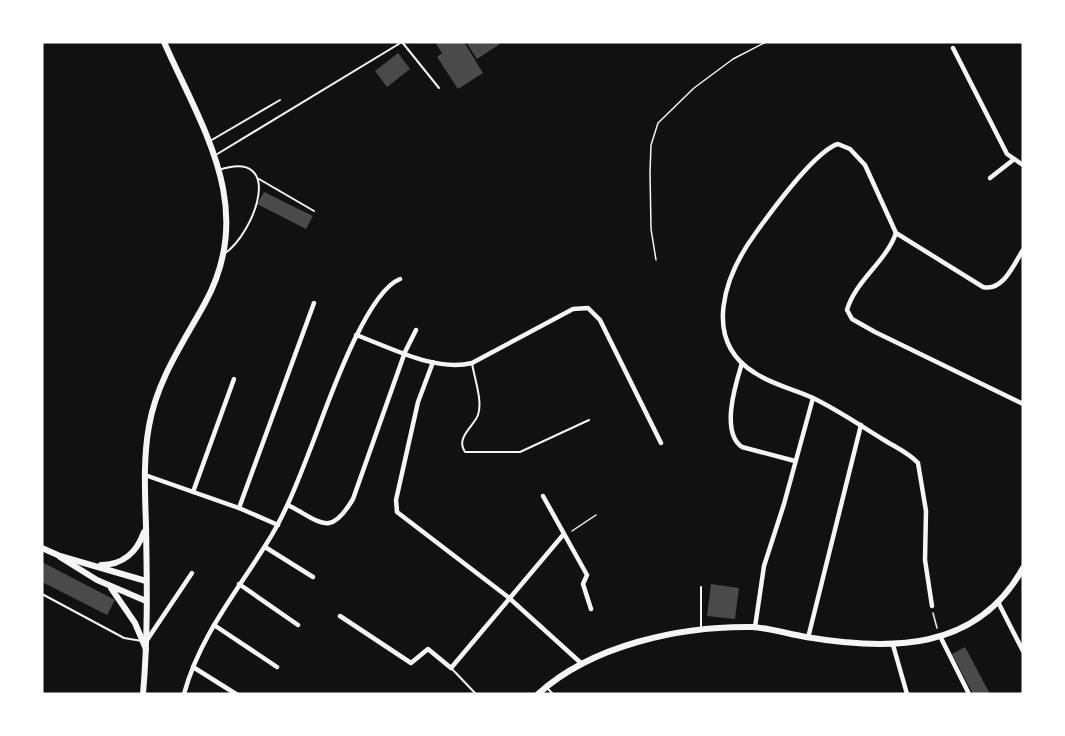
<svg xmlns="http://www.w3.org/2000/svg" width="1065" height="736" font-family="Helvetica,sans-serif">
	<rect width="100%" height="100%" fill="#111"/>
	<!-- building -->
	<g fill="#4a4a4a">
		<polygon points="435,42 464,42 483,73 458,89 437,57 442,53"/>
		<polygon points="466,42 498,42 500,44 477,59"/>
		<polygon points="398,53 410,69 387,87 375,71"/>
		<polygon points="264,192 313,216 306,229 257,204"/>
		<polygon points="42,562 115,600 107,615 42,582"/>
		<polygon points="711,584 739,588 735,619 707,616"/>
		<polygon points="965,647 990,694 973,694 952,654"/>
	</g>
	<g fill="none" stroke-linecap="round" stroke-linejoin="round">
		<!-- path -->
		<g stroke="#f5f5f5" stroke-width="1.5">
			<polyline points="656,260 651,229 650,172 651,145 658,123 694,88 733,59 766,42"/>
			<polyline points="572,531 596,515"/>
			<polyline points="933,613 937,628"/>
		</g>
		<!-- service -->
		<g stroke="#f5f5f5" stroke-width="2">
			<polyline points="402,42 439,88"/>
			<polyline points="210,141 280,100"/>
			<polyline points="214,156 402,42"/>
			<path d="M219,170C286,148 255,233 224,254"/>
			<polyline points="259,179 314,211"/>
			<path d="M472,363C474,377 483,401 478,415C474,426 455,438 465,452H520L589,420"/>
			<polyline points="701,587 701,629"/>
			<polyline points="42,594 124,638 142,641"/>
			<polyline points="451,668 476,694"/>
			<polyline points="548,689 553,694"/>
		</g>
		<!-- minor -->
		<g stroke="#f5f5f5" stroke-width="4.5">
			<polyline points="953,48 1007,154 1023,165"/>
			<polyline points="990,178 1013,160"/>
			<path d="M896,233C886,262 855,281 847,310L852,319L875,332L1023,404"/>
			<path d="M356,335C392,348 435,372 472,363L573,309L588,308L600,320L661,443"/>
			<polyline points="433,362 418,402 396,500 397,512 508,597 582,664"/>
			<path d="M742,363C736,383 720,432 742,447L795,461"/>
			<polyline points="145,475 239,508 278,525"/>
			<polyline points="193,492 234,379"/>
			<polyline points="543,496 587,575 583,584 591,609"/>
			<path d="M288,505C321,522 330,538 353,499L405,352L416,330"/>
			<polyline points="239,508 314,303"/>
			<polyline points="265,547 313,577"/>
			<polyline points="239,584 298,625"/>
			<polyline points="998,602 1023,651"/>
			<path d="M932,606L925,560L926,511L918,463C909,453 895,447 884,440C861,426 838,410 813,398C794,389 773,385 755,373C701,340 725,275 755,234C770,213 815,151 838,144L850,149L865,165L896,233L983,287C1003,292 1014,264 1023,250"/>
			<polyline points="340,616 411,663 428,649 451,668 563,535"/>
			<polyline points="214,625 277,667"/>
			<polyline points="755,627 764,566 784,504 813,398"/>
			<polyline points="808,638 861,425"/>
			<polyline points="941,638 969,694"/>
			<polyline points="147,640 192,573"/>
			<polyline points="893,645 907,694"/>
			<polyline points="193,667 236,694"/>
			<path d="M184,694C199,638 235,594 265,546C286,514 299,478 313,442C327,406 365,293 400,279"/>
		</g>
		<!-- secondary -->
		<g stroke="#f5f5f5" stroke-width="6">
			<polyline points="42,548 60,556 146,581"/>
			<polyline points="60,557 97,580 146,601"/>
			<path d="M101,565C123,565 137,552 144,532"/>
			<polyline points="111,588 135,623 146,649"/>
			<path d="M143,694C148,638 147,582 146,526C145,493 143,459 149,426C157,380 183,343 205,303C257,208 203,130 164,42"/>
			<path d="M538,694C592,645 680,626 752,627C770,628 788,634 806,637C889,651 977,652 1023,568"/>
		</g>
	</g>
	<!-- border -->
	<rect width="1065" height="736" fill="none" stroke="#ffffff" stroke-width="87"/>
</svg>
